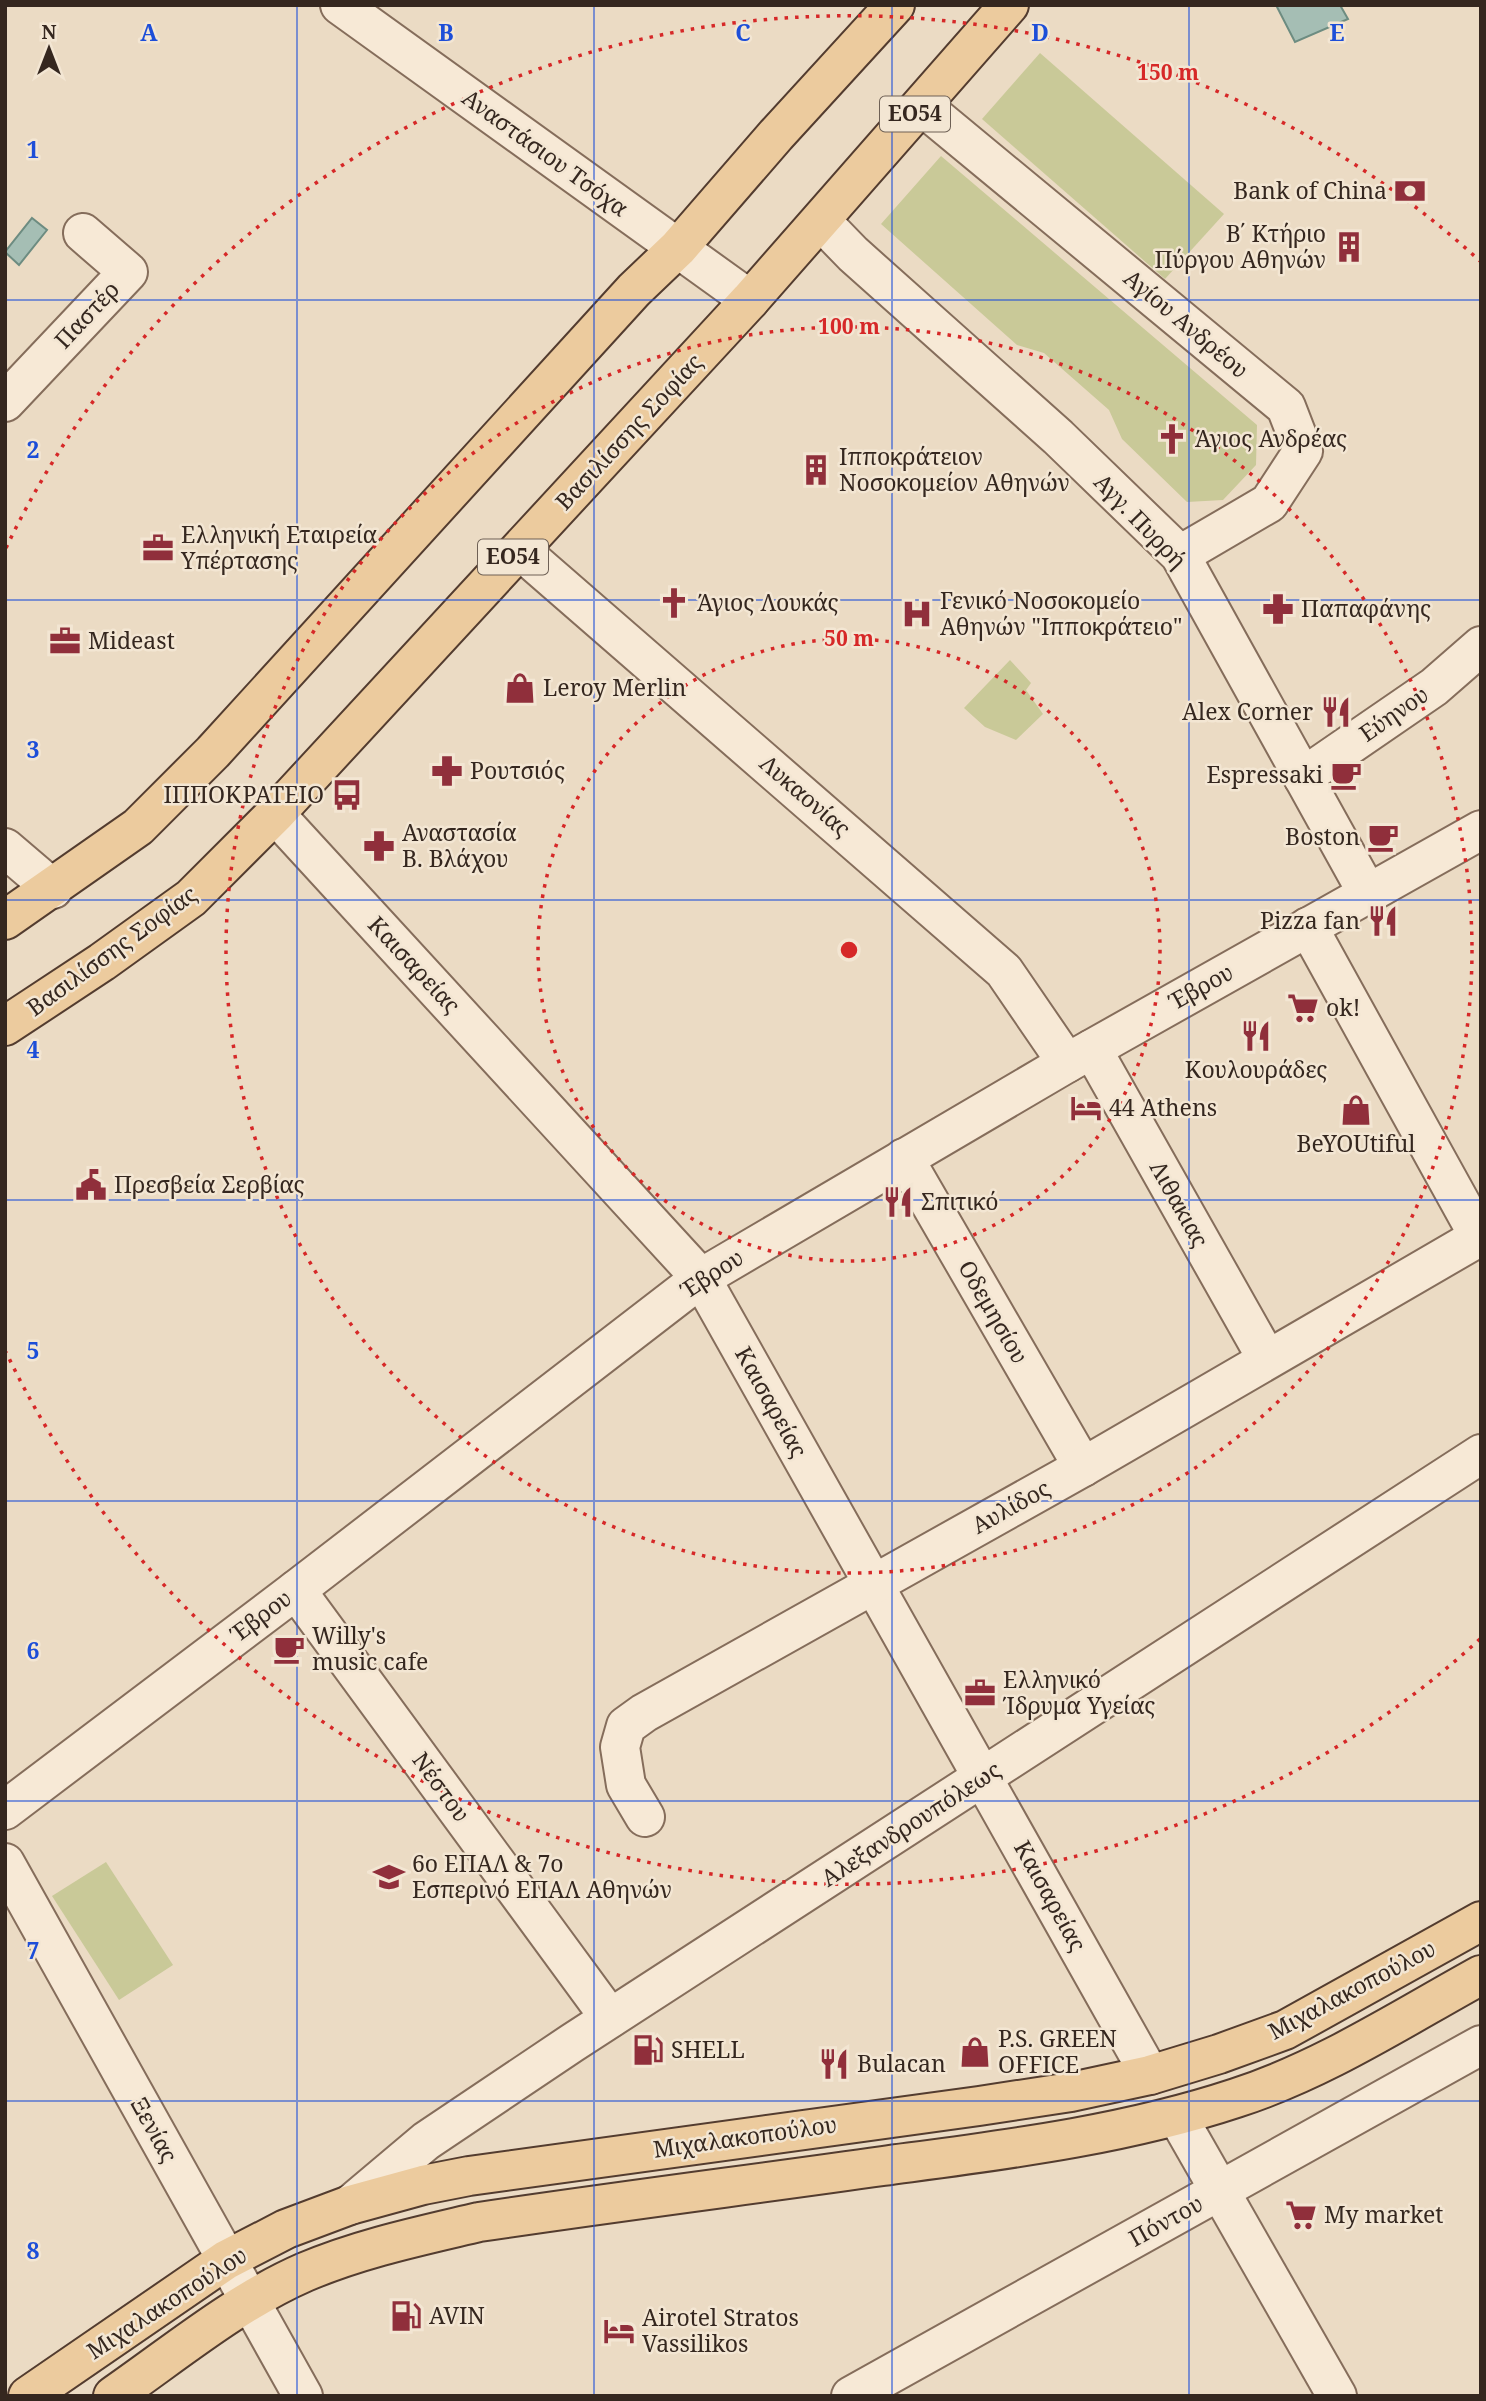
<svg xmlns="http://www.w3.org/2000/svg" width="1486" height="2401" font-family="'Noto Serif',serif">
	<rect width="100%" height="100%" fill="#ebdbc4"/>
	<!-- green -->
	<g fill="#c9c998">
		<polygon points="1040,53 1224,214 1165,279 982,119"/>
		<polygon points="941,156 1257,425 1256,465 1223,500 1187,502 1122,439 1109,410 1044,353 1017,345 881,224"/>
		<polygon points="1010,660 1031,683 1026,690 1043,714 1016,740 985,727 964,708"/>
		<polygon points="106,1862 173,1965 119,2000 52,1896"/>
	</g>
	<!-- water -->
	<g fill="#a5beb4" stroke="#6d8c81" stroke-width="2">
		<polygon points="1276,5 1340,5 1348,19 1295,42"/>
		<polygon points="32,218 47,230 19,265 5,252"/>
	</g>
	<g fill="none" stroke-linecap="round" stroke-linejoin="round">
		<defs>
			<g id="minor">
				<polyline points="340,5 750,300"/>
				<polyline points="922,106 1286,407 1303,451 1269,503 1180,555"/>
				<polyline points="821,221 853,254 1058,437 1180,555 1368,894"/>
				<polyline points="5,402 128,272 83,233"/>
				<polyline points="520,550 1004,971 1067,1063"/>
				<polyline points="1303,777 1434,687 1481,646"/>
				<polyline points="275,814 701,1278 1150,2075"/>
				<polyline points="5,848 53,889"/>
				<polyline points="1308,927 1481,1240"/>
				<polyline points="1092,1049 1267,1359"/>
				<polyline points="904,1158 1083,1467"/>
				<polyline points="296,1590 610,2018"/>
				<polyline points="5,1810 296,1590 701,1278 1067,1063 1481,830"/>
				<polyline points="645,1817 626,1785 620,1747 626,1726 644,1713 1083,1467 1479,1237"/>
				<polyline points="5,1863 303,2396"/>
				<polyline points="1177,2116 1337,2396"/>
				<polyline points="350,2205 426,2141 572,2043 1481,1454"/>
				<polyline points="851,2396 1481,2045"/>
			</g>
			<g id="major">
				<polyline points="5,920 138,827 213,752 634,290 678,248 776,135 895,5"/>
				<polyline points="5,1026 102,962 191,898 275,814 750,300 1009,5"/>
				<polyline points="28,2396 226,2260 286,2229 350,2205 423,2185 469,2176 979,2106 1071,2092 1150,2075 1219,2054 1285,2030 1481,1921"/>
				<path d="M113,2396C175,2353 236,2302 305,2272C362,2248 420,2236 479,2222C613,2202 748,2185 883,2166C1002,2150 1121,2136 1236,2098C1323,2070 1401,2019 1481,1975"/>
			</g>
		</defs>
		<!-- minor casing -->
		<use href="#minor" stroke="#856d5b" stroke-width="42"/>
		<!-- major casing -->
		<use href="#major" stroke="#533c2f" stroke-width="42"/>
		<!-- minor -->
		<use href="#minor" stroke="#f7e9d6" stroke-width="38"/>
		<!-- major -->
		<use href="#major" stroke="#eccb9e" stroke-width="38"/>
	</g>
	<!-- grid -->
	<path fill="none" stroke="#1d4ed8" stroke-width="2" stroke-opacity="0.55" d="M297,5V2396M594,5V2396M892,5V2396M1189,5V2396M5,300H1481M5,600H1481M5,900H1481M5,1200H1481M5,1501H1481M5,1801H1481M5,2101H1481"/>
	<!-- distance rings -->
	<g fill="none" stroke="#d62828" stroke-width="3.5" stroke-dasharray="3.5 7">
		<circle cx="849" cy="950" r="311"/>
		<circle cx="849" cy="950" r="623"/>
		<path d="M1480 1639A934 934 0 0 1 6 1352M6 548A934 934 0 0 1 1480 261"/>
	</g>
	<!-- icons -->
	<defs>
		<symbol id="bank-bare" viewBox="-9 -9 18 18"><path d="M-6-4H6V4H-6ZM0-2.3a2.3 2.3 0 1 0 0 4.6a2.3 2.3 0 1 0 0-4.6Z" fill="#902f3b" stroke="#f3e6d3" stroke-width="2.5" paint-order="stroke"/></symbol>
		<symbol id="building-bare" viewBox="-9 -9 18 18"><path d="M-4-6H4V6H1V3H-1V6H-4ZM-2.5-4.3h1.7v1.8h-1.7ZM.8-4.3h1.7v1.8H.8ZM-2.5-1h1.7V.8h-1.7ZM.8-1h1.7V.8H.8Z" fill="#902f3b" stroke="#f3e6d3" stroke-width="2.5" paint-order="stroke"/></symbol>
		<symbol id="church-bare" viewBox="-9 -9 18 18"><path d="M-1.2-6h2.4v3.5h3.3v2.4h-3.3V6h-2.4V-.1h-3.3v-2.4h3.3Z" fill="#902f3b" stroke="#f3e6d3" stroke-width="2.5" paint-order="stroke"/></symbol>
		<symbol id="office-bare" viewBox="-9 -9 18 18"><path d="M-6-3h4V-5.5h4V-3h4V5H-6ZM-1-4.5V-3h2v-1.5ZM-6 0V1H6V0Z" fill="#902f3b" stroke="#f3e6d3" stroke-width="2.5" paint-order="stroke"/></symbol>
		<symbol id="pharmacy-bare" viewBox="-9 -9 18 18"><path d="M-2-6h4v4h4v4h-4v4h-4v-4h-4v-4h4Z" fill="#902f3b" stroke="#f3e6d3" stroke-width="2.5" paint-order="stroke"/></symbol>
		<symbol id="hospital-bare" viewBox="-9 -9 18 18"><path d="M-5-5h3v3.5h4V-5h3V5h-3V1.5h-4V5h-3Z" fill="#902f3b" stroke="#f3e6d3" stroke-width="2.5" paint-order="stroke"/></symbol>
		<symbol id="shop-bare" viewBox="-9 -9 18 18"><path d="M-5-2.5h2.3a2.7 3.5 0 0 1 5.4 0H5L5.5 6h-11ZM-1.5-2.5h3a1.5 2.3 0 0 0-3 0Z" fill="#902f3b" stroke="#f3e6d3" stroke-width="2.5" paint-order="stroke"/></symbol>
		<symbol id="restaurant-bare" viewBox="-9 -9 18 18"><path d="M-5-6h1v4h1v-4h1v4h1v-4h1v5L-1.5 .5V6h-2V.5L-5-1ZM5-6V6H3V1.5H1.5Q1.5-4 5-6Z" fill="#902f3b" stroke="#f3e6d3" stroke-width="2.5" paint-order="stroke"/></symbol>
		<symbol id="cafe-bare" viewBox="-9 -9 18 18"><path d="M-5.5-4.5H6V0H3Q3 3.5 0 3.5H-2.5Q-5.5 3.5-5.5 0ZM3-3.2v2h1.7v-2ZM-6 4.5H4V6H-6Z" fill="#902f3b" stroke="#f3e6d3" stroke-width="2.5" paint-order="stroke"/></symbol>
		<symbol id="bus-bare" viewBox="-9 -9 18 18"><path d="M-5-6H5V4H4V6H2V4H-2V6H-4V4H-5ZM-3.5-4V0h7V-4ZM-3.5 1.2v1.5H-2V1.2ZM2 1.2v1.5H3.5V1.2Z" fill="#902f3b" stroke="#f3e6d3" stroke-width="2.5" paint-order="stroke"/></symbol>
		<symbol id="supermarket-bare" viewBox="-9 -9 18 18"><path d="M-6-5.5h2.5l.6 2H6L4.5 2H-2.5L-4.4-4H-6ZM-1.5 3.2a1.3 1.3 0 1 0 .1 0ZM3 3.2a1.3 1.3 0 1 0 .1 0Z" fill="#902f3b" stroke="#f3e6d3" stroke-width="2.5" paint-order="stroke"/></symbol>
		<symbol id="hotel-bare" viewBox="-9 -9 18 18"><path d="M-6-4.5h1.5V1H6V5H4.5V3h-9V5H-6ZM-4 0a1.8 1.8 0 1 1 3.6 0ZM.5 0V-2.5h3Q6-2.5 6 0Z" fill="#902f3b" stroke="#f3e6d3" stroke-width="2.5" paint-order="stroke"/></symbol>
		<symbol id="civic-bare" viewBox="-9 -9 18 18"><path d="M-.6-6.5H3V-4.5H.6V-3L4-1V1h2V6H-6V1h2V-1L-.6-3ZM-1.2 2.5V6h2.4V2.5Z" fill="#902f3b" stroke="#f3e6d3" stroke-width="2.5" paint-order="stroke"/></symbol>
		<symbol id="school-bare" viewBox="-9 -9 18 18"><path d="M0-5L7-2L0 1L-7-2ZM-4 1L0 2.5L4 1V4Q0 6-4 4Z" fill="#902f3b" stroke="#f3e6d3" stroke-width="2.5" paint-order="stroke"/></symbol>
		<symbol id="fuel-bare" viewBox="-9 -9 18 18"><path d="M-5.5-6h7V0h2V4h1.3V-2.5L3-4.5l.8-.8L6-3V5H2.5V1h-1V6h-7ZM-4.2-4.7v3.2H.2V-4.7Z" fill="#902f3b" stroke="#f3e6d3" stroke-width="2.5" paint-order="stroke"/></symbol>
	</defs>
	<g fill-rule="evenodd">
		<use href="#bank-bare" x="1388" y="169" width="44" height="44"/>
		<use href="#building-bare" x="1327" y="225" width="44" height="44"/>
		<use href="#church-bare" x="1150" y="417" width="44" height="44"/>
		<use href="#building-bare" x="794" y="448" width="44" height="44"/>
		<use href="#office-bare" x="136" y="526" width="44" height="44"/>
		<use href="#church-bare" x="652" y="581" width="44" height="44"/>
		<use href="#pharmacy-bare" x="1256" y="587" width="44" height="44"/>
		<use href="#hospital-bare" x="895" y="592" width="44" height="44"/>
		<use href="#office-bare" x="43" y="619" width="44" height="44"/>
		<use href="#shop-bare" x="498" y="666" width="44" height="44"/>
		<use href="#restaurant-bare" x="1314" y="690" width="44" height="44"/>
		<use href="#pharmacy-bare" x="425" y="749" width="44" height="44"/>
		<use href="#cafe-bare" x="1324" y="753" width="44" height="44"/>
		<use href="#bus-bare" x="325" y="773" width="44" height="44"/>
		<use href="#cafe-bare" x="1361" y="815" width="44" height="44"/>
		<use href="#pharmacy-bare" x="357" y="824" width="44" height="44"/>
		<use href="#restaurant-bare" x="1361" y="899" width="44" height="44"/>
		<use href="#supermarket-bare" x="1281" y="986" width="44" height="44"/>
		<use href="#restaurant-bare" x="1234" y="1014" width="44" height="44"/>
		<use href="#hotel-bare" x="1064" y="1086" width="44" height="44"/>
		<use href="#shop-bare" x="1334" y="1088" width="44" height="44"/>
		<use href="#civic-bare" x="69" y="1163" width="44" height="44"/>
		<use href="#restaurant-bare" x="876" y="1180" width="44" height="44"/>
		<use href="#cafe-bare" x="267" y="1627" width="44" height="44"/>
		<use href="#office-bare" x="958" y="1671" width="44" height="44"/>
		<use href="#school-bare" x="367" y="1855" width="44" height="44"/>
		<use href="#fuel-bare" x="626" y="2028" width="44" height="44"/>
		<use href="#shop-bare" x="953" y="2030" width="44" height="44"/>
		<use href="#restaurant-bare" x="812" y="2042" width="44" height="44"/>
		<use href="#supermarket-bare" x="1279" y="2193" width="44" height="44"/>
		<use href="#fuel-bare" x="384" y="2294" width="44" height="44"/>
		<use href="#hotel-bare" x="597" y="2309" width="44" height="44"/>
	</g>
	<g text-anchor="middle" stroke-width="5" stroke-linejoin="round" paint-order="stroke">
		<!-- shield labels -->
		<g fill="#f3e6d3" stroke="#6e6055" stroke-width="2">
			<rect x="880" y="96.5" width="70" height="35" rx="5"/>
			<rect x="478" y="539.5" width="70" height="35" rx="5"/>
		</g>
		<g font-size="21" font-weight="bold" fill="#35271f">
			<text x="915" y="121">ΕΟ54</text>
			<text x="513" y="564">ΕΟ54</text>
		</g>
		<!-- street labels -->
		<g font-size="23" fill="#35271f" stroke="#f3e6d3">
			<text transform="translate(545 153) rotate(36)" y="8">Αναστάσιου Τσόχα</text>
			<text transform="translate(87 315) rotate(-47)" y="8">Παστέρ</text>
			<text transform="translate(1186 324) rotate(40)" y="8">Αγίου Ανδρέου</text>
			<text transform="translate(629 432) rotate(-47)" y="8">Βασιλίσσης Σοφίας</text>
			<text transform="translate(1140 521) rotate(46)" y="8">Αγγ. Πυρρή</text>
			<text transform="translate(1394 714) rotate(-35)" y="8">Εύηνου</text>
			<text transform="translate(805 796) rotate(41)" y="8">Λυκαονίας</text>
			<text transform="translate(112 951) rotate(-36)" y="8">Βασιλίσσης Σοφίας</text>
			<text transform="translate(414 965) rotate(47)" y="8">Καισαρείας</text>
			<text transform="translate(1201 987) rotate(-29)" y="8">Έβρου</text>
			<text transform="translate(1179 1204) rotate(61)" y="8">Λιθακιας</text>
			<text transform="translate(712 1274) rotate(-33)" y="8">Έβρου</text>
			<text transform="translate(993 1312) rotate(60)" y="8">Οδεμησίου</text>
			<text transform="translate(771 1402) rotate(61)" y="8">Καισαρείας</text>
			<text transform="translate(1011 1507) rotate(-29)" y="8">Αυλίδος</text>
			<text transform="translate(261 1616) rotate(-37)" y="8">Έβρου</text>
			<text transform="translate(441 1787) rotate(54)" y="8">Νέστου</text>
			<text transform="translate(911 1824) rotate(-33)" y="8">Αλεξανδρουπόλεως</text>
			<text transform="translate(1050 1896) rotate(61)" y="8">Καισαρείας</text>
			<text transform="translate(1352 1990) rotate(-28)" y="8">Μιχαλακοπούλου</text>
			<text transform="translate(154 2130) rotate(61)" y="8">Ξενίας</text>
			<text transform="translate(745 2137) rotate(-8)" y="8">Μιχαλακοπούλου</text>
			<text transform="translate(1166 2221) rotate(-29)" y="8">Πόντου</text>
			<text transform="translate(167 2303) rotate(-33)" y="8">Μιχαλακοπούλου</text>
		</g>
		<!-- poi labels -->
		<g font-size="23" fill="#35271f" stroke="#f3e6d3" text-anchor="start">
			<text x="1387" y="199" text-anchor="end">Bank of China</text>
			<text x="1326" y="242" text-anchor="end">Β΄ Κτήριο<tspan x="1326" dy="26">Πύργου Αθηνών</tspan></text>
			<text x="1195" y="447">Άγιος Ανδρέας</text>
			<text x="839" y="465">Ιπποκράτειον<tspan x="839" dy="26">Νοσοκομείον Αθηνών</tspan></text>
			<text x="181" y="543">Ελληνική Εταιρεία<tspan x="181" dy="26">Υπέρτασης</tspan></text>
			<text x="940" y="609">Γενικό Νοσοκομείο<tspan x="940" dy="26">Αθηνών "Ιπποκράτειο"</tspan></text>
			<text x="697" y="611">Άγιος Λουκάς</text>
			<text x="1301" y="617">Παπαφάνης</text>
			<text x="88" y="649">Mideast</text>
			<text x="543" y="696">Leroy Merlin</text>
			<text x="1313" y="720" text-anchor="end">Alex Corner</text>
			<text x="470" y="779">Ρουτσιός</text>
			<text x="1323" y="783" text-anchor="end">Espressaki</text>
			<text x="324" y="803" text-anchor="end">ΙΠΠΟΚΡΑΤΕΙΟ</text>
			<text x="402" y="841">Αναστασία<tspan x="402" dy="26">Β. Βλάχου</tspan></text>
			<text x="1360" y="845" text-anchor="end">Boston</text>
			<text x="1360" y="929" text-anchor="end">Pizza fan</text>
			<text x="1326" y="1016">ok!</text>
			<text x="1256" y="1078" text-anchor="middle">Κουλουράδες</text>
			<text x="1109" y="1116">44 Athens</text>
			<text x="1356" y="1152" text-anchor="middle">BeYOUtiful</text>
			<text x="114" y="1193">Πρεσβεία Σερβίας</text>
			<text x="921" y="1210">Σπιτικό</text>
			<text x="312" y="1644">Willy's<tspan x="312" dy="26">music cafe</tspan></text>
			<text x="1003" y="1688">Ελληνικό<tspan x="1003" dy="26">Ίδρυμα Υγείας</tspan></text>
			<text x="412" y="1872">6ο ΕΠΑΛ &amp; 7ο<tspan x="412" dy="26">Εσπερινό ΕΠΑΛ Αθηνών</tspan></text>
			<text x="998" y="2047">P.S. GREEN<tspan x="998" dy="26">OFFICE</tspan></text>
			<text x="671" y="2058">SHELL</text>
			<text x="857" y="2072">Bulacan</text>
			<text x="1324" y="2223">My market</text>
			<text x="429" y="2324">AVIN</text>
			<text x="642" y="2326">Airotel Stratos<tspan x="642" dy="26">Vassilikos</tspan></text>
		</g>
	</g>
	<g font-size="23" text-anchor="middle" font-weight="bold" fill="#1d4ed8" stroke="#f3e6d3" stroke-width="5" stroke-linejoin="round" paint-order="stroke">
		<text x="149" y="41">A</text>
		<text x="446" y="41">B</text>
		<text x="743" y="41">C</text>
		<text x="1040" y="41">D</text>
		<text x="1337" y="41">E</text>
		<text x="33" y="158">1</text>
		<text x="33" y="458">2</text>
		<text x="33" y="758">3</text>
		<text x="33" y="1058">4</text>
		<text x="33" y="1359">5</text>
		<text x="33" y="1659">6</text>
		<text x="33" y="1959">7</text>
		<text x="33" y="2259">8</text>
	</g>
	<circle cx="849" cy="950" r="10" fill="#d62828" stroke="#f3e6d3" stroke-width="3.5"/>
	<g font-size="21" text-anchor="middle" font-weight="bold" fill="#d62828" stroke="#f3e6d3" stroke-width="5" stroke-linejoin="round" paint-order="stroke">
		<text x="1168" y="80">150 m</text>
		<text x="849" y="334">100 m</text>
		<text x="849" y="646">50 m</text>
	</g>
	<!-- border -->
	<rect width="1486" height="2401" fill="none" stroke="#35271f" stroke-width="14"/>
	<!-- north arrow -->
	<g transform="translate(49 49)" stroke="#f3e6d3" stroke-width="5" paint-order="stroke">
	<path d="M0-5L12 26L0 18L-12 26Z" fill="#35271f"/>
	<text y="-10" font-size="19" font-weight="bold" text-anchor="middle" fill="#35271f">N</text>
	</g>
</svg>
